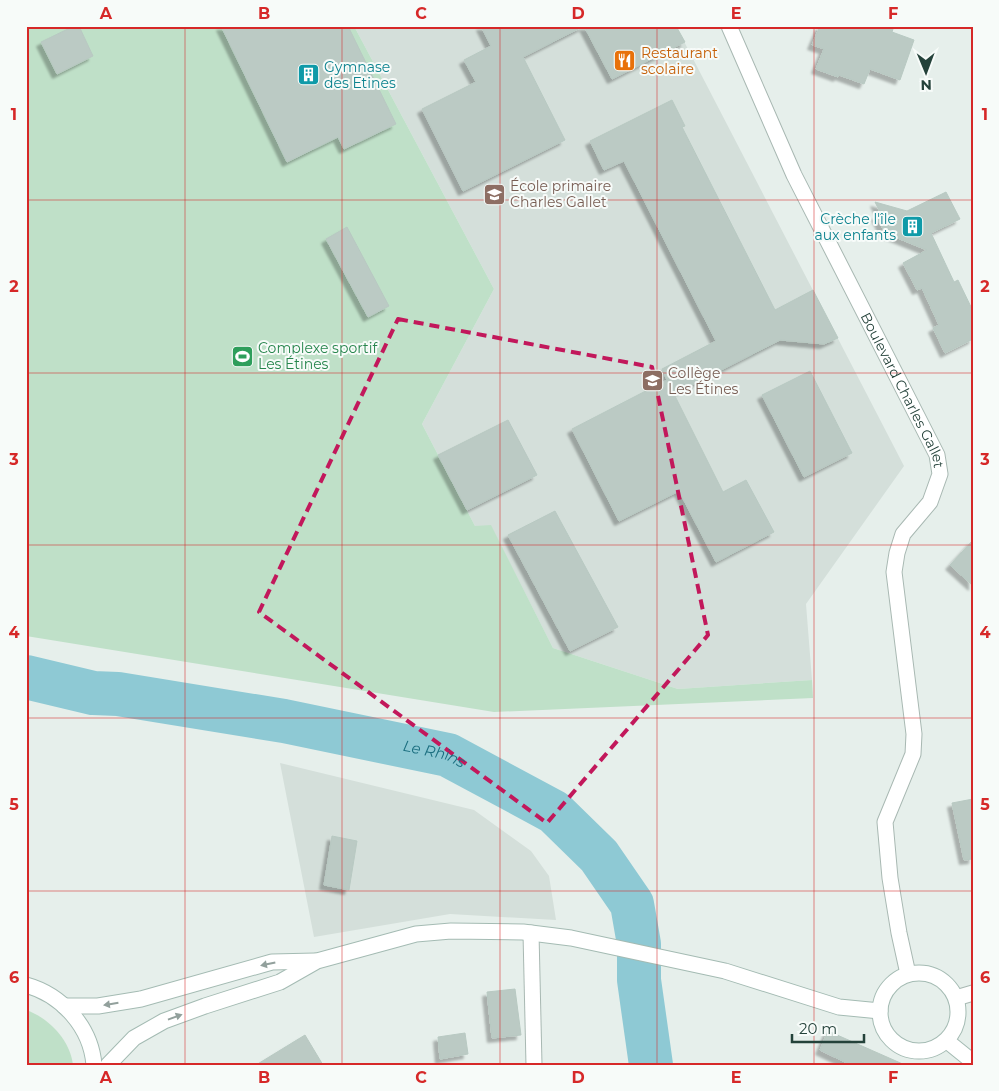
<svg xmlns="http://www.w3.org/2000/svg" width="999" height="1091" font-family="Montserrat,sans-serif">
	<defs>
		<filter id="shadow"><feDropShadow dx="-4.5" dy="4.5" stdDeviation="1" flood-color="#0004"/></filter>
	</defs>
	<rect width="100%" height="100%" fill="#e6efeb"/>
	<!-- built -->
	<g fill="#d4dfda">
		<polygon points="354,26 676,26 904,466 806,604 812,680 678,689 553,648 491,526 475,526 422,424 494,289"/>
		<polygon points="280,763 474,810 531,851 549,876 556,920 450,914 314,937"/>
	</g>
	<!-- green -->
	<g fill="#bfe0c8">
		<polygon points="26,26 354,26 494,289 422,424 475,526 491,525 553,648 678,689 812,680 813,698 494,712 26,636"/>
		<path d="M26,1010C49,1018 70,1040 73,1065H26Z"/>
	</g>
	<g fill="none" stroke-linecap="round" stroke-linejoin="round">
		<!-- river -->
		<path stroke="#8ec9d4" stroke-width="44" id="s1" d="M26,677L93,693L118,694L284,721L448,755L554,812L599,856L632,904L639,944V980L651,1065"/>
	</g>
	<!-- building -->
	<g fill="#bbcac4" stroke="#b8c9c2" filter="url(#shadow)">
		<polygon points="74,26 79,26 93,56 57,74 41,42"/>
		<polygon points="221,26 348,26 396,124 344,149 338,137 287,162"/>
		<polygon points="481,26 584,26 523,57 565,140 463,191 422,109 476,82 464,60 491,46"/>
		<polygon points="584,26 676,26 685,42 612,79"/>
		<polygon points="820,26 894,26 892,32 914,40 900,80 870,69 864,84 839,75 838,77 816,69 824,49 812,45"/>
		<polygon points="672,100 685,126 682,127 775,310 813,290 838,338 824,344 780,340 674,394 723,492 746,480 774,532 716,562 679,491 619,521 572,429 667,380 662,369 716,341 624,161 604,170 590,141"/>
		<polygon points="946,192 960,219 931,233 954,282 958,280 973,311 973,339 945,353 933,328 939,325 922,288 917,290 903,263 927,250 885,233 876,216 881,214 875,202 907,211"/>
		<polygon points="347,227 389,306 368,317 326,239"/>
		<polygon points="810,371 852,453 804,477 762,395"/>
		<polygon points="508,420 537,475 467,510 438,455"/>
		<polygon points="555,511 618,627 570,651 508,535"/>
		<polygon points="973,540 973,586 950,565"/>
		<polygon points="973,799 973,859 964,860 952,803"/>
		<polygon points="332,836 357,841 349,890 324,885"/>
		<polygon points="515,989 521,1035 492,1038 487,992"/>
		<polygon points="828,1031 905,1065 851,1065 820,1050"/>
		<polygon points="465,1033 468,1054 440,1059 438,1037"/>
		<polygon points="305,1035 323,1065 256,1065"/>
	</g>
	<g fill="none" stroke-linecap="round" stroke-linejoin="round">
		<defs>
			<g id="minor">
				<path id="s2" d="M729,26L794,175L937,455L940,474L930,502L903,534L897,553L894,572L914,734L913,754L885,822L890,878L899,933L908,974"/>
				<polyline points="531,933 534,1065"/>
			</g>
			<polyline id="tertiary" points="956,998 973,993"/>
			<g id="secondary">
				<circle cx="919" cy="1012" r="39"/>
				<path d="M26,985C62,995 91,1027 94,1065"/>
				<polyline points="64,1006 98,1006 141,999 272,962 315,961"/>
				<polyline points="947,1041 973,1062"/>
				<polyline points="108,1065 134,1038 164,1021 205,1006 280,982 317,961 416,934 451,931 523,932 571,938 725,971 839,1007 880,1011"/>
			</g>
		</defs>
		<!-- minor casing -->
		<use href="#minor" stroke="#a8b8b2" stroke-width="17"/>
		<!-- tertiary casing -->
		<use href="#tertiary" stroke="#a8b8b2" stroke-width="17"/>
		<!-- secondary casing -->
		<use href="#secondary" stroke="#a4bbb3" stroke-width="17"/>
		<!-- minor -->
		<use href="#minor" stroke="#fff" stroke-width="15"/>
		<!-- tertiary -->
		<use href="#tertiary" stroke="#fff" stroke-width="15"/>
		<!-- secondary -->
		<use href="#secondary" stroke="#fff" stroke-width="15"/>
	</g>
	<!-- one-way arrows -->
	<defs><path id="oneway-solid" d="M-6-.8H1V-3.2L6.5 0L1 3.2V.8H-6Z" transform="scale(1.25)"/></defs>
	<g fill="#92a09c">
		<use href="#oneway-solid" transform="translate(268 964) rotate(168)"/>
		<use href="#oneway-solid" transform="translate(111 1004) rotate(171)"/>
		<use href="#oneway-solid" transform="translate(175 1017) rotate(-20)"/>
	</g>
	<!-- marked area -->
	<path fill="none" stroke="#c2185b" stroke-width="4" stroke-dasharray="10 6" stroke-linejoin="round" d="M398,319L652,367L708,635L547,823L259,612Z"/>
	<!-- grid -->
	<path fill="none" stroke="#d62828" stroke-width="1" stroke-opacity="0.55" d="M185,26V1065M342,26V1065M500,26V1065M657,26V1065M814,26V1065M26,200H973M26,373H973M26,545H973M26,718H973M26,891H973"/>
	<!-- icons -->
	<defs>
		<symbol id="restaurant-square" viewBox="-11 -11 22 22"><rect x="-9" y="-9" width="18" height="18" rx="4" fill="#e8710a" stroke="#f7fbf9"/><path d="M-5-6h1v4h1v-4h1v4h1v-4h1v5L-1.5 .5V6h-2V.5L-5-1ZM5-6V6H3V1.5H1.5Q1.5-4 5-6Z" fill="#fff"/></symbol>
		<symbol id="building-square" viewBox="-11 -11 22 22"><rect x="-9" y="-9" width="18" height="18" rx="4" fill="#0f9aa8" stroke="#f7fbf9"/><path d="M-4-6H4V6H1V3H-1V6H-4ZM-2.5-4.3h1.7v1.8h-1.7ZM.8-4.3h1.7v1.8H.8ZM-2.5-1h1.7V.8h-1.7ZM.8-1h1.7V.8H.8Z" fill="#fff"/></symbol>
		<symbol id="school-square" viewBox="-11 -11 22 22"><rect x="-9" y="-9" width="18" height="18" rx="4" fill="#8d6e63" stroke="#f7fbf9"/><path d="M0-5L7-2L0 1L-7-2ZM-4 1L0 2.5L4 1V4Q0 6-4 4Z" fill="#fff"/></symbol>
		<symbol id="stadium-square" viewBox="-11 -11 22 22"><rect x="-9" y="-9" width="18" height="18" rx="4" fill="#2e9e5b" stroke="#f7fbf9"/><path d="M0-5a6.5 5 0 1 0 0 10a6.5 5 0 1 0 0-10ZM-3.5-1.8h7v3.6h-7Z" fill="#fff"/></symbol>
	</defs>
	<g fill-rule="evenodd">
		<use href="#restaurant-square" x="612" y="48" width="25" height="25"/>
		<use href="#building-square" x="296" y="62" width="25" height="25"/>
		<use href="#school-square" x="482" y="182" width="25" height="25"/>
		<use href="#building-square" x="900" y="214" width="25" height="25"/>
		<use href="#stadium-square" x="230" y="344" width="25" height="25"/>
		<use href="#school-square" x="640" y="368" width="25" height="25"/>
	</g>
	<g text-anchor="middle" stroke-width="4" stroke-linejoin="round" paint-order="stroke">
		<!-- food labels -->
		<g font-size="14" fill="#c56008" stroke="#f7fbf9" text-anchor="start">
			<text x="641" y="58">Restaurant<tspan x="641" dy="16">scolaire</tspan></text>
		</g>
		<!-- culture labels -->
		<g font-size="14" fill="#0d838f" stroke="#f7fbf9" text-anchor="start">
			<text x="324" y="72">Gymnase<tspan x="324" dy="16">des Etines</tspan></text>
			<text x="896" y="224" text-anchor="end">Crèche l'île<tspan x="896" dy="16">aux enfants</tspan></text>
		</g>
		<!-- education labels -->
		<g font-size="14" fill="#785e54" stroke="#f7fbf9" text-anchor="start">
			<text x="510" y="191">École primaire<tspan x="510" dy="16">Charles Gallet</tspan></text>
			<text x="668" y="378">Collège<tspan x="668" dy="16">Les Étines</tspan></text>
		</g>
		<!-- leisure labels -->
		<g font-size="14" fill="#27864d" stroke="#f7fbf9" text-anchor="start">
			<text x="258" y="353">Complexe sportif<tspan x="258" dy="16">Les Étines</tspan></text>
		</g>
		<!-- street labels -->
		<g font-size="14" fill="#24423a" stroke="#f7fbf9">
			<text dy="5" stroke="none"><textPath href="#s2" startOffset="404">Boulevard Charles Gallet</textPath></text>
		</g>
		<!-- water labels -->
		<g font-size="15" font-style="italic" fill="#1c6f80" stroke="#f7fbf9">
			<text dy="5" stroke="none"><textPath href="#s1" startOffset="416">Le Rhins</textPath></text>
		</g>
	</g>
	<!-- border -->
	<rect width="999" height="1091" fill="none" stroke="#f7fbf9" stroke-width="55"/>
	<!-- north arrow -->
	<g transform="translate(926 72) rotate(179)" stroke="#f7fbf9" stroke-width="4" paint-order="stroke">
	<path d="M0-4L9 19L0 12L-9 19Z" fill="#24423a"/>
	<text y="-8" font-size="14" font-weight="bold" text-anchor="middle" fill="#24423a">N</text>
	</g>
	<!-- scale -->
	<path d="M792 1034v8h72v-8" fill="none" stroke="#24423a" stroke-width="2.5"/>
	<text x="799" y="1034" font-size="15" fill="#24423a" stroke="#f7fbf9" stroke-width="4" paint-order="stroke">20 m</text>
	<rect x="28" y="28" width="944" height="1036" fill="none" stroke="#d62828" stroke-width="2"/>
	<g font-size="16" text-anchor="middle" font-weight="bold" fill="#d62828">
		<text x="106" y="19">A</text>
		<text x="264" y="19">B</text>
		<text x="421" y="19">C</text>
		<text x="578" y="19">D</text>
		<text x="736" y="19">E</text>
		<text x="893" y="19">F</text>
		<text x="14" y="120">1</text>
		<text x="985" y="120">1</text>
		<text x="14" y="292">2</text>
		<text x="985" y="292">2</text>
		<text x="14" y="465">3</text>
		<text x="985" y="465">3</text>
		<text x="14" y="638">4</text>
		<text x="985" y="638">4</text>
		<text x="14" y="810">5</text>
		<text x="985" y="810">5</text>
		<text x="14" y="983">6</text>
		<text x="985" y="983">6</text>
		<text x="106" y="1083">A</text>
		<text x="264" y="1083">B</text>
		<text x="421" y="1083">C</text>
		<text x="578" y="1083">D</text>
		<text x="736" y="1083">E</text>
		<text x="893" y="1083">F</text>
	</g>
</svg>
